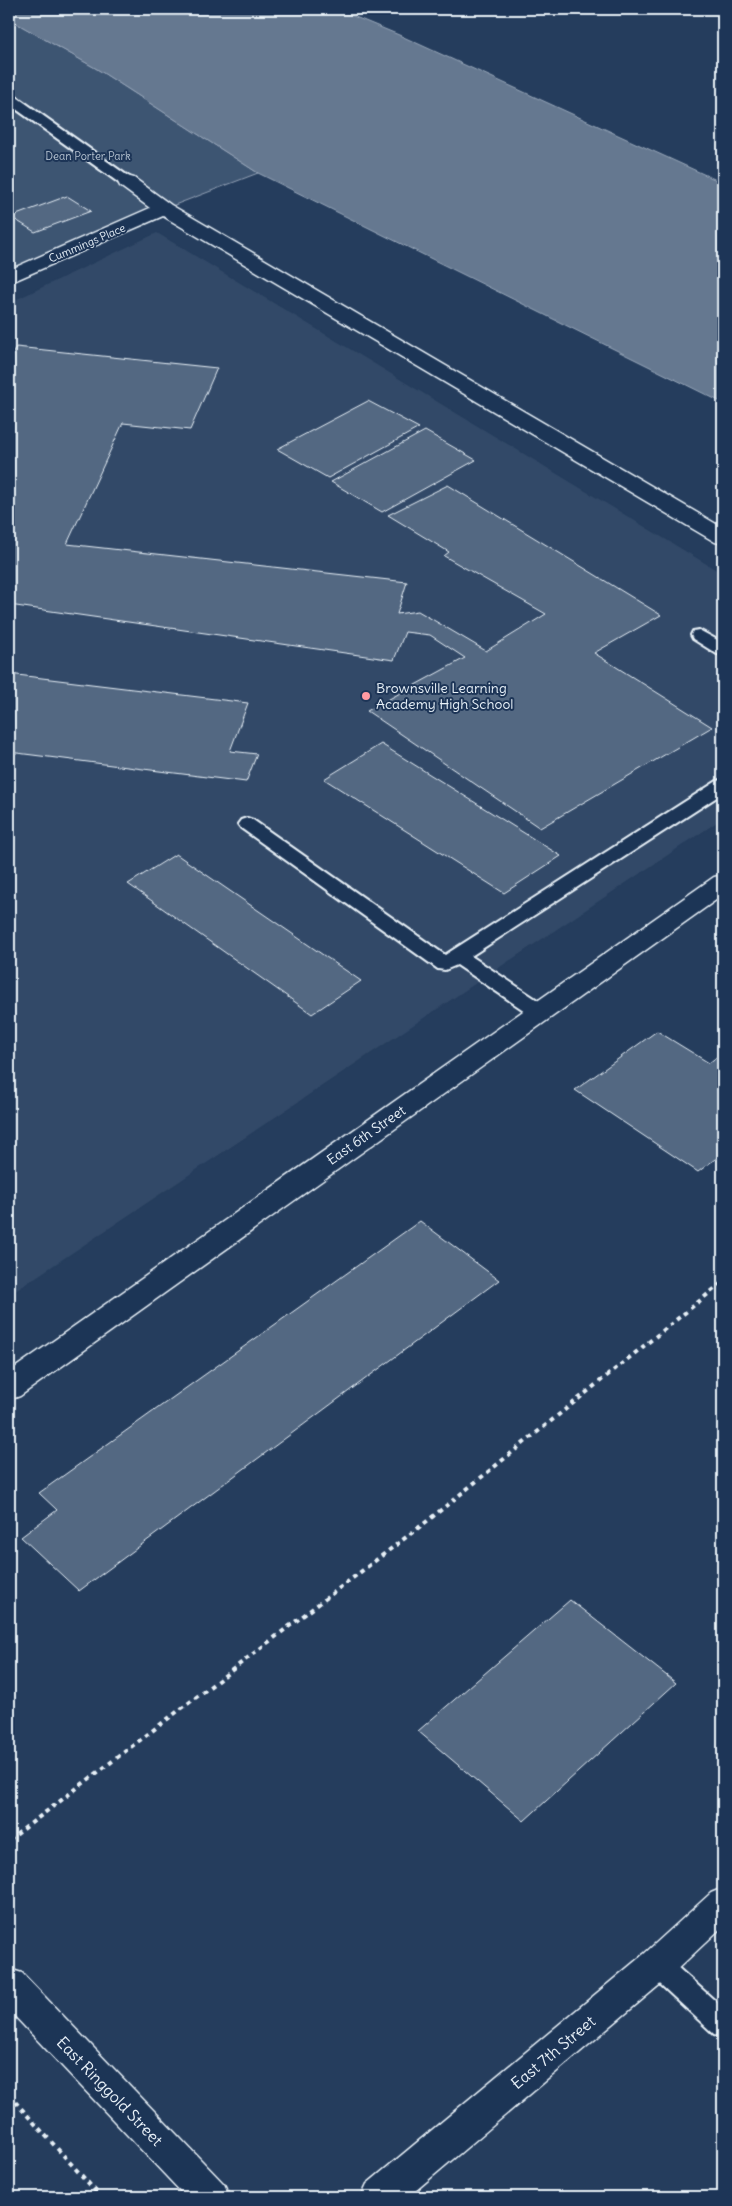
<svg xmlns="http://www.w3.org/2000/svg" width="732" height="2206" font-family="Delius,sans-serif">
	<rect width="100%" height="100%" fill="#253d5d"/>
	<filter id="ink" filterUnits="userSpaceOnUse"><feTurbulence type="fractalNoise" baseFrequency=".02" numOctaves="2"/><feDisplacementMap in="SourceGraphic" scale="10" xChannelSelector="R" yChannelSelector="G"/><feConvolveMatrix kernelMatrix="1 2 1 2 8 2 1 2 1" color-interpolation-filters="sRGB"/></filter>
	<g filter="url(#ink)">
		<!-- built -->
		<polygon fill="#334a68" points="157,233 723,574 723,818 9,1295 9,303"/>
		<!-- green -->
		<polygon fill="#3e5472" stroke="#93a2b5" points="9,19 97,69 258,173 164,209 9,277"/>
		<!-- water -->
		<polygon fill="#657890" stroke="#99a8ba" points="9,9 336,9 399,35 723,183 723,403 258,173 97,69 9,19"/>
		<!-- building -->
		<g fill="#536782" stroke="#e8f1f8">
			<polygon points="67,196 91,211 35,232 11,217"/>
			<polygon points="16,347 217,368 190,430 123,423 67,544 407,582 397,614 418,611 486,651 546,614 444,556 449,552 388,515 448,485 661,615 594,653 712,727 540,828 367,711 465,658 430,635 405,632 394,660 9,605 9,361"/>
			<polygon points="368,401 419,428 328,478 277,449"/>
			<polygon points="425,431 476,460 382,512 331,482"/>
			<polygon points="9,674 248,703 230,751 257,754 246,782 9,752"/>
			<polygon points="381,744 561,856 504,893 324,779"/>
			<polygon points="176,854 361,981 312,1014 128,884"/>
			<polygon points="657,1031 709,1063 723,1052 723,1153 698,1172 575,1090"/>
			<polygon points="420,1221 499,1280 79,1591 21,1537 57,1510 39,1493"/>
			<polygon points="570,1600 676,1683 524,1821 418,1731"/>
		</g>
		<g fill="none" stroke-linecap="round" stroke-linejoin="round">
			<defs>
				<g id="lane">
					<polygon points="9,94 14,95 132,179 134,182 132,185 122,185 9,104"/>
					<polygon points="699,630 723,643 723,655 717,654 693,639 691,635 693,631"/>
					<polygon points="723,779 723,793 471,956 548,1007 551,1012 548,1017 541,1019 534,1017 457,965 445,970 438,969 241,828 238,824 241,820 247,818 253,820 445,955 717,781"/>
					<polygon points="657,1953 666,1957 723,2008 723,2037 714,2034 648,1973 644,1965 648,1957"/>
				</g>
				<polygon id="street" points="127,176 134,178 171,205 723,528 723,544 715,542 163,216 9,283 9,270 150,208 120,186 118,182 120,178"/>
				<g id="secondary">
					<polygon points="723,875 723,895 20,1396 9,1400 9,1372 714,877"/>
					<polygon points="723,1888 723,1926 670,1976 408,2197 361,2197 367,2184 644,1954 711,1893"/>
					<polygon points="9,1969 22,1973 224,2184 230,2197 186,2197 9,2010"/>
				</g>
			</defs>
			<!-- lane casing -->
			<use href="#lane" stroke="#e8f1f8" stroke-width="4"/>
			<!-- street casing -->
			<use href="#street" stroke="#e8f1f8" stroke-width="3"/>
			<!-- secondary casing -->
			<use href="#secondary" stroke="#e8f1f8" stroke-width="3"/>
			<!-- path -->
			<g stroke="#e8f1f8" stroke-width="4" stroke-dasharray="4.5 4.5" stroke-linecap="butt">
				<polyline points="9,1840 426,1522 723,1282"/>
				<polyline points="9,2095 101,2197"/>
			</g>
			<!-- lane -->
			<use href="#lane" fill="#1d3557" fill-rule="evenodd"/>
			<!-- street -->
			<use href="#street" fill="#1d3557" fill-rule="evenodd"/>
			<!-- secondary -->
			<use href="#secondary" fill="#1d3557" fill-rule="evenodd"/>
		</g>
	</g>
	<!-- markers -->
	<circle fill="#ff9aa2" stroke="#1d3557" stroke-width="2" cx="366" cy="696" r="5"/>
	<g text-anchor="middle" stroke-width="4" stroke-linejoin="round" paint-order="stroke">
		<!-- far-park labels -->
		<g font-size="11" fill="#b5c2d0" stroke="#1d3557">
			<text x="88" y="160">Dean Porter Park</text>
		</g>
		<!-- far-street labels -->
		<g font-size="11" fill="#e8f1f8" stroke="#1d3557">
			<text transform="translate(87 243) rotate(-23)" y="4">Cummings Place</text>
		</g>
		<!-- poi labels -->
		<g font-size="14" fill="#e8f1f8" stroke="#1d3557" text-anchor="start">
			<text x="376" y="693">Brownsville Learning<tspan x="376" dy="16">Academy High School</tspan></text>
		</g>
		<!-- street labels -->
		<g font-size="14" fill="#e8f1f8" stroke="#1d3557">
			<text transform="translate(366 1135) rotate(-35)" y="5">East 6th Street</text>
		</g>
		<!-- near-street labels -->
		<g font-size="16" fill="#e8f1f8" stroke="#1d3557">
			<text transform="translate(553 2052) rotate(-40)" y="6">East 7th Street</text>
			<text transform="translate(110 2091) rotate(46)" y="6">East Ringgold Street</text>
		</g>
	</g>
	<!-- margin -->
	<rect width="732" height="2206" fill="none" stroke="#1d3557" stroke-width="30"/>
	<rect x="15" y="15" width="702" height="2176" fill="none" stroke="#e8f1f8" stroke-width="2" filter="url(#ink)"/>
</svg>
